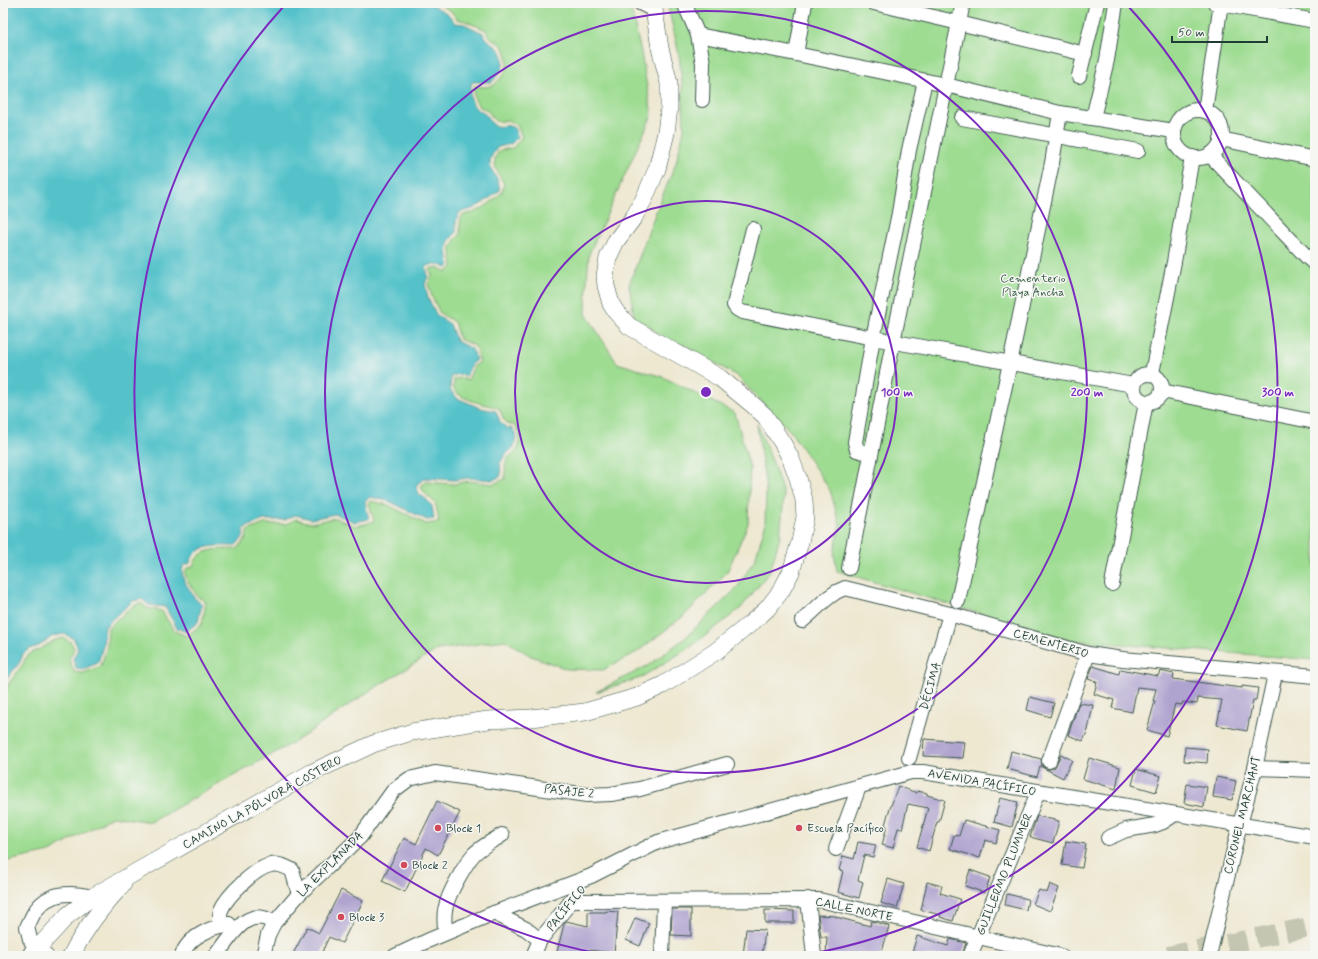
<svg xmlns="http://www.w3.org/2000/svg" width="1318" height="959" font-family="Mynerve,sans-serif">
	<rect width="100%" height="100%" fill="#f6f6f2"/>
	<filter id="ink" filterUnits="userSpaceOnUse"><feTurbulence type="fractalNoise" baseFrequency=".025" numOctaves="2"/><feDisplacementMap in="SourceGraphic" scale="8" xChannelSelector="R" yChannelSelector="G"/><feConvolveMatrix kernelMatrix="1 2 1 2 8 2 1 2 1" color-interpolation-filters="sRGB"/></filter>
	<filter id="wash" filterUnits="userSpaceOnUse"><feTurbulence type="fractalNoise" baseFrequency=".012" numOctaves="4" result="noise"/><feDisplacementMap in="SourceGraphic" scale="16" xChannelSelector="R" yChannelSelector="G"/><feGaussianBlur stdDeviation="0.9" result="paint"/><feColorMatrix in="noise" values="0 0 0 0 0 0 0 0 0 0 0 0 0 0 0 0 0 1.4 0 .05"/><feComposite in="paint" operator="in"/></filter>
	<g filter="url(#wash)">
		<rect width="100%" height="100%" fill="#eee8d1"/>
		<!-- green -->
		<g fill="#9ddc91" stroke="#5e8c62">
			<path d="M436,3H628L630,5L641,52L652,115L589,254L587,281L586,314L617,363L663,377L735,413L750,468L748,524L727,572L685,615L637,652L603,670L567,669L531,656L505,640L437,650L371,690L296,741L151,822L113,816L50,852L3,862V700L9,683L23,664L26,657L31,653L40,649L55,640L64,638L71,642L74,649L69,659L74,672L83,673L101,666L107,646L108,628L115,621L135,605L141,603L147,608L162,611L174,631L187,636L202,624L206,602L198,597L188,582L185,574L186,569L193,566C199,546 220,550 237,549L246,539L247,531L264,524H286L296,519L311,523L335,518L355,526L365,524L374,521L369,503L371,501L388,505L426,524L439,522C438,517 437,508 435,503C430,497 423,494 421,486L426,482L454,484L468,481L493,484L505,479C506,461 502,462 518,449L520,434L514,425H509L504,420L499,408C488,405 459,400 454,389C453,386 454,382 454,379L460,378L468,380L474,366L480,362L475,346L459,339L454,322L440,313L432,297L428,284L432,276L430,269C436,266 441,269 446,272L453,267C452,251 446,247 460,235V222L462,216C466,213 470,214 475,212C485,208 494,200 502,192L504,184C498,172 489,163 500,150L513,148L522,137L517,125L507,120C490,125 496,117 485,109C484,108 481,108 480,107C474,102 473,93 474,86L485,87L494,85C498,81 504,75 506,70C509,62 507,48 499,43C493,40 489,37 486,30L465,21L457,19L451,11Z"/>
			<polygon points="667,3 1315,3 1315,660 1069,640 837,571 834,554 840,525 830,490 791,432 737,376 686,346 665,340 648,325 635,322 629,285 655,214 676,163 684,130 682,82 679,54"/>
			<polygon points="757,424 773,463 784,496 780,537 770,571 741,608 692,646 640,678 596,692 649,665 685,638 737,588 755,559 765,526 766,489"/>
		</g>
		<!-- water -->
		<path fill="#54c2ca" stroke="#3a807f" d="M3,3H429L448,14L455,23L464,24L483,33C489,46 505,46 503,63C503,65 503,67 502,69C500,73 495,78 492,82H472C469,91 469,103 477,109C480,112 479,109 483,112C488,116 489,123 496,126C502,128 505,123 514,128L518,137L511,144L498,147C478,170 502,172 499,191C491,197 484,203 474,208C469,211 464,210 459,213L456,221V233C443,244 448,251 449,266L446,268C439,263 433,263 426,267L428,276L425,284L428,298L437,316L450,324L456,341L472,349L476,360L471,364L466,376L460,374L451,376L450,390L457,398L480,408L496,411L500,422L508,429L512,428L516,435L514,447L506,454L500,463L501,476L493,480L468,478L454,480L425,478L416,485L419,494L426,499L432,506L434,519L427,520L389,501L370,497L365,502L369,519L355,522L335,514L311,519L295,515L285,520H264L244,528L243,538L235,546C219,546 195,543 190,563L183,566C181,577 184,581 190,590C194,597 195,600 202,604L198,622L186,632L177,628L165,607L149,605L142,599L133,601L112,619L105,627L103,646L98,663L83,669L76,668L73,659L78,649L74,639L65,634L53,636L39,646L29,649L23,654L20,662L5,681L3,689Z"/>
		<g id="blocks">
			<!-- building -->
			<g fill="#afa3cf">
				<polygon points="1093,666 1119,674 1120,669 1158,676 1160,671 1174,674 1173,679 1242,688 1242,686 1258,688 1256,700 1253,700 1247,731 1217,725 1222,700 1198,698 1197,704 1183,702 1182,705 1175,704 1167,736 1147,730 1155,701 1153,701 1156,689 1137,687 1132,712 1112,708 1114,700 1094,694 1097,682 1088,679"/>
				<polygon points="1030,697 1054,703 1050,717 1027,710"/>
				<polygon points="1079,703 1093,705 1088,730 1083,741 1068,735"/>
				<polygon points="924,739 965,742 963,758 923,756"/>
				<polygon points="1185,747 1208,749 1207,763 1184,761"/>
				<polygon points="1011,751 1041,759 1042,766 1046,769 1051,769 1055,767 1061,754 1072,760 1063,778 1040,766 1037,777 1007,769"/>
				<polygon points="1089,758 1120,767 1116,789 1083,779"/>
				<polygon points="1136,769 1161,776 1156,792 1132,785"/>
				<polygon points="1216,777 1236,781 1232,800 1213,797"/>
				<polygon points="1187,784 1207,787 1204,807 1184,803"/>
				<polygon points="898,786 917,793 917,791 927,793 927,795 945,800 939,822 937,822 929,851 917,847 928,808 908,804 902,829 898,828 893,848 882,845 887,826 885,825 888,814"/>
				<polygon points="1000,798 1018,802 1012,827 994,822"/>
				<polygon points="437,801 460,812 438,855 426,848 405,892 382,881 404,838 416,844"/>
				<polygon points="1037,816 1059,821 1053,843 1030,837"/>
				<polygon points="964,820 1000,830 996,843 985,840 980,858 950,849 954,835 959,836"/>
				<polygon points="1066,841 1086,844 1082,868 1062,865"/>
				<polygon points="858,842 876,845 873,857 864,855 858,880 863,882 859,898 838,892 843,871 839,870 843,856 854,859"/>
				<polygon points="970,870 990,877 985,893 965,886"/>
				<polygon points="888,879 904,884 897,908 881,903"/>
				<polygon points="927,882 942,886 940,893 960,899 953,921 940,917 941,915 921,910"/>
				<polygon points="1050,884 1059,888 1050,911 1033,904 1039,890 1047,893"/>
				<polygon points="341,890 363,901 342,943 329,937 320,956 292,956 307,927 319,933"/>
				<polygon points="1007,894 1028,899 1026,910 1005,905"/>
				<polygon points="672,909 691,909 691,936 671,935"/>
				<polygon points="765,910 794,911 794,923 765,923"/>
				<polygon points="606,911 618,912 614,953 589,950 588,956 556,956 564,924 566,921 588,926 588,912 606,912"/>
				<polygon points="818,915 836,916 836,917 870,926 871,921 889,926 881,956 826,956 827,937 821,937"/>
				<polygon points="635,918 649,923 640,946 626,940"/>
				<polygon points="746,929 765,930 762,956 743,956"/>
				<polygon points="917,936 948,946 950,939 966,943 962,956 911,956"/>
			</g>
		</g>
	</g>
	<g filter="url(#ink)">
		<use href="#blocks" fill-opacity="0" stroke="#3e574c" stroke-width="1"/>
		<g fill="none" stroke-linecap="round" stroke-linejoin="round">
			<!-- highway-tunnel -->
			<polyline stroke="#c5c6b2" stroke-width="20" stroke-dasharray="20 10" stroke-linecap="butt" points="1168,956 1315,926"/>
			<defs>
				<g id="minor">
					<polyline points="640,3 654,10"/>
					<polyline points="684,3 698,35 703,63 702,100"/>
					<polyline points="805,3 796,54 946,85 1060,113 1174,131"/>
					<polyline points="874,3 959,23 1085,54"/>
					<polyline points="1215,3 1315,21"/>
					<polyline points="698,35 796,54"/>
					<polyline points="1079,76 1097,3"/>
					<circle cx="1198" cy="134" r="24"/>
					<polyline points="1205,111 1221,3"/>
					<polyline points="962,118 1138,151"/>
					<polyline points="1093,118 1107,60 1116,3"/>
					<polyline points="1221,139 1315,159"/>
					<polyline points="1210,155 1306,256 1315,264"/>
					<polyline points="753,229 734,305 737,309 742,312 873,338 899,213 909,150 925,81"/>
					<polyline points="1152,373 1174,262 1192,157"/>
					<circle cx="1148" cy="388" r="14"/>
					<polyline points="1162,391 1315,422"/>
					<polyline points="871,454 857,450 855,442 873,338 1133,385"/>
					<polyline points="849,568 893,342 963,3"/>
					<polyline points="1112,584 1146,402"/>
					<polyline points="958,601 1010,363 1052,163 1060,113"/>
					<path d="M802,621C817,609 828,594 845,588L950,614L1088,654L1123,659L1315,676"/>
					<polyline points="909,758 950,614"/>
					<polyline points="1049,761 1088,654"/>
					<polyline points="1255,768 1315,770"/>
					<polyline points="1108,838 1126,830 1155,825 1163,822 1175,814"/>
					<polyline points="836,849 859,787"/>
					<polyline points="808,899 814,956"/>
					<polyline points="571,901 819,900 1061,956"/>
					<polyline points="494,913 526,929 540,940"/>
					<path d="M221,926C220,920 219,916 221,910C227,896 255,868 271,865C278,863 286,867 292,870L299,894"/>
					<path d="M445,933C445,924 443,914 446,906C448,894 466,863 474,854C482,846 493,841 502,835"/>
					<path d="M36,950L30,939L27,927C30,922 32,915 36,910C50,891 71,892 92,897"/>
					<path d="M182,956C187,937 212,927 229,924"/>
					<path d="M216,956C231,937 247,904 274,923"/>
					<polyline points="263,956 268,935 274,923 299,894 360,837 393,791 409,779 435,773 587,795 611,794 640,789 727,764"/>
					<polyline points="395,956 427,941 494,913 591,876 658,842 911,772 923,772 1315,837"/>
					<polyline points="533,956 540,940 577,894"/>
					<polyline points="662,956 664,902"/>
					<polyline points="970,956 1038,792"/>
					<polyline points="1209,956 1237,836 1255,768 1275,674"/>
				</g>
				<g id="major">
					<polyline points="45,956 36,950 68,915 92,897 311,773 373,744 412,732 456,725 488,720 531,718 585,712 637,697 663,685 715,652 750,624 767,609 781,591 791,572 800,542 805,517 804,500 798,478 791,459 783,444 765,416 753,405 720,378 629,326 616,312 611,304 606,286 605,276 608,258 616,241 634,217 644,199 657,169 666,133 669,108 669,83 660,48 653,3"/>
					<path d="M71,956C84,930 103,905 123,884"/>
				</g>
				<polyline id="highway" points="32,956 36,950"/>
			</defs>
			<!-- minor casing -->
			<use href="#minor" stroke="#3e574c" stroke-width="16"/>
			<!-- major casing -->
			<use href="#major" stroke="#3e574c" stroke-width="18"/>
			<!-- highway casing -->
			<use href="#highway" stroke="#3e574c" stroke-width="22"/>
			<!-- minor -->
			<use href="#minor" stroke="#fff" stroke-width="14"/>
			<!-- major -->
			<use href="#major" stroke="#fff" stroke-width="17"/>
			<!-- highway -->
			<use href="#highway" stroke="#fff" stroke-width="20"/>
		</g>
	</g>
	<!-- distance rings -->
	<g fill="none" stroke="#7b2cbf" stroke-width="2">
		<circle cx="706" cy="392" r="191"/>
		<circle cx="706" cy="392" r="381"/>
		<path d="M607 955A572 572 0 0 1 284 6M1128 6A572 572 0 0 1 805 955"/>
	</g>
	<!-- markers -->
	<g fill="#d1495b" stroke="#f6f6f2" stroke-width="1.5">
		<circle cx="438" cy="828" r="4"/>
		<circle cx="799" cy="828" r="4"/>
		<circle cx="404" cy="865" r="4"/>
		<circle cx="341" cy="917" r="4"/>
	</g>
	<g text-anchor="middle" stroke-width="3" stroke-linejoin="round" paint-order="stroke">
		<!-- park labels -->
		<g font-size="12" fill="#385d47" stroke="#f6f6f2">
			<text x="1033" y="282">Cementerio<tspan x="1033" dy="14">Playa Ancha</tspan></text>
		</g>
		<!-- street labels -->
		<g font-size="12" fill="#1f3d34" stroke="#f6f6f2">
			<text transform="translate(1051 643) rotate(16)" y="4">CEMENTERIO</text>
			<text transform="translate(930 686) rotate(-74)" y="4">DÉCIMA</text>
			<text transform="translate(982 782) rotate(10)" y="4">AVENIDA PACÍFICO</text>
			<text transform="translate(569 791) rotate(6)" y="4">PASAJE 2</text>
			<text transform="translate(262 802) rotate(-29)" y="4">CAMINO LA PÓLVORA COSTERO</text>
			<text transform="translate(1242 815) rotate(-76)" y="4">CORONEL MARCHANT</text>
			<text transform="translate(330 864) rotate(-45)" y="4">LA EXPLANADA</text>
			<text transform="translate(1004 874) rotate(-68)" y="4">GUILLERMO PLUMMER</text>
			<text transform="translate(566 908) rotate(-51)" y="4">PACÍFICO</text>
			<text transform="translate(854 909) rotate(12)" y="4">CALLE NORTE</text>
		</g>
		<!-- poi labels -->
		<g font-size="12" fill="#1f3d34" stroke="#f6f6f2" text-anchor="start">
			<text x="446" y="832">Block 1</text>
			<text x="807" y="832">Escuela Pacífico</text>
			<text x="412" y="869">Block 2</text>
			<text x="349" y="921">Block 3</text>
		</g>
	</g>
	<circle cx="706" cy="392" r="6" fill="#7b2cbf" stroke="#f6f6f2" stroke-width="2"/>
	<g font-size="12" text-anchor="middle" font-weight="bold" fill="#7b2cbf" stroke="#f6f6f2" stroke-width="3" stroke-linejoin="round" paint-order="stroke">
		<text x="897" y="396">100 m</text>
		<text x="1087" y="396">200 m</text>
		<text x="1278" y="396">300 m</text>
	</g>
	<!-- margin -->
	<rect width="1318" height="959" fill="none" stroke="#f6f6f2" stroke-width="16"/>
	<!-- scale -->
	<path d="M1172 36v6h95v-6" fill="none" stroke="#1f3d34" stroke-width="2"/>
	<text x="1178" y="36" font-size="12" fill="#1f3d34" stroke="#f6f6f2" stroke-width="3" paint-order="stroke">50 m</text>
</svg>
